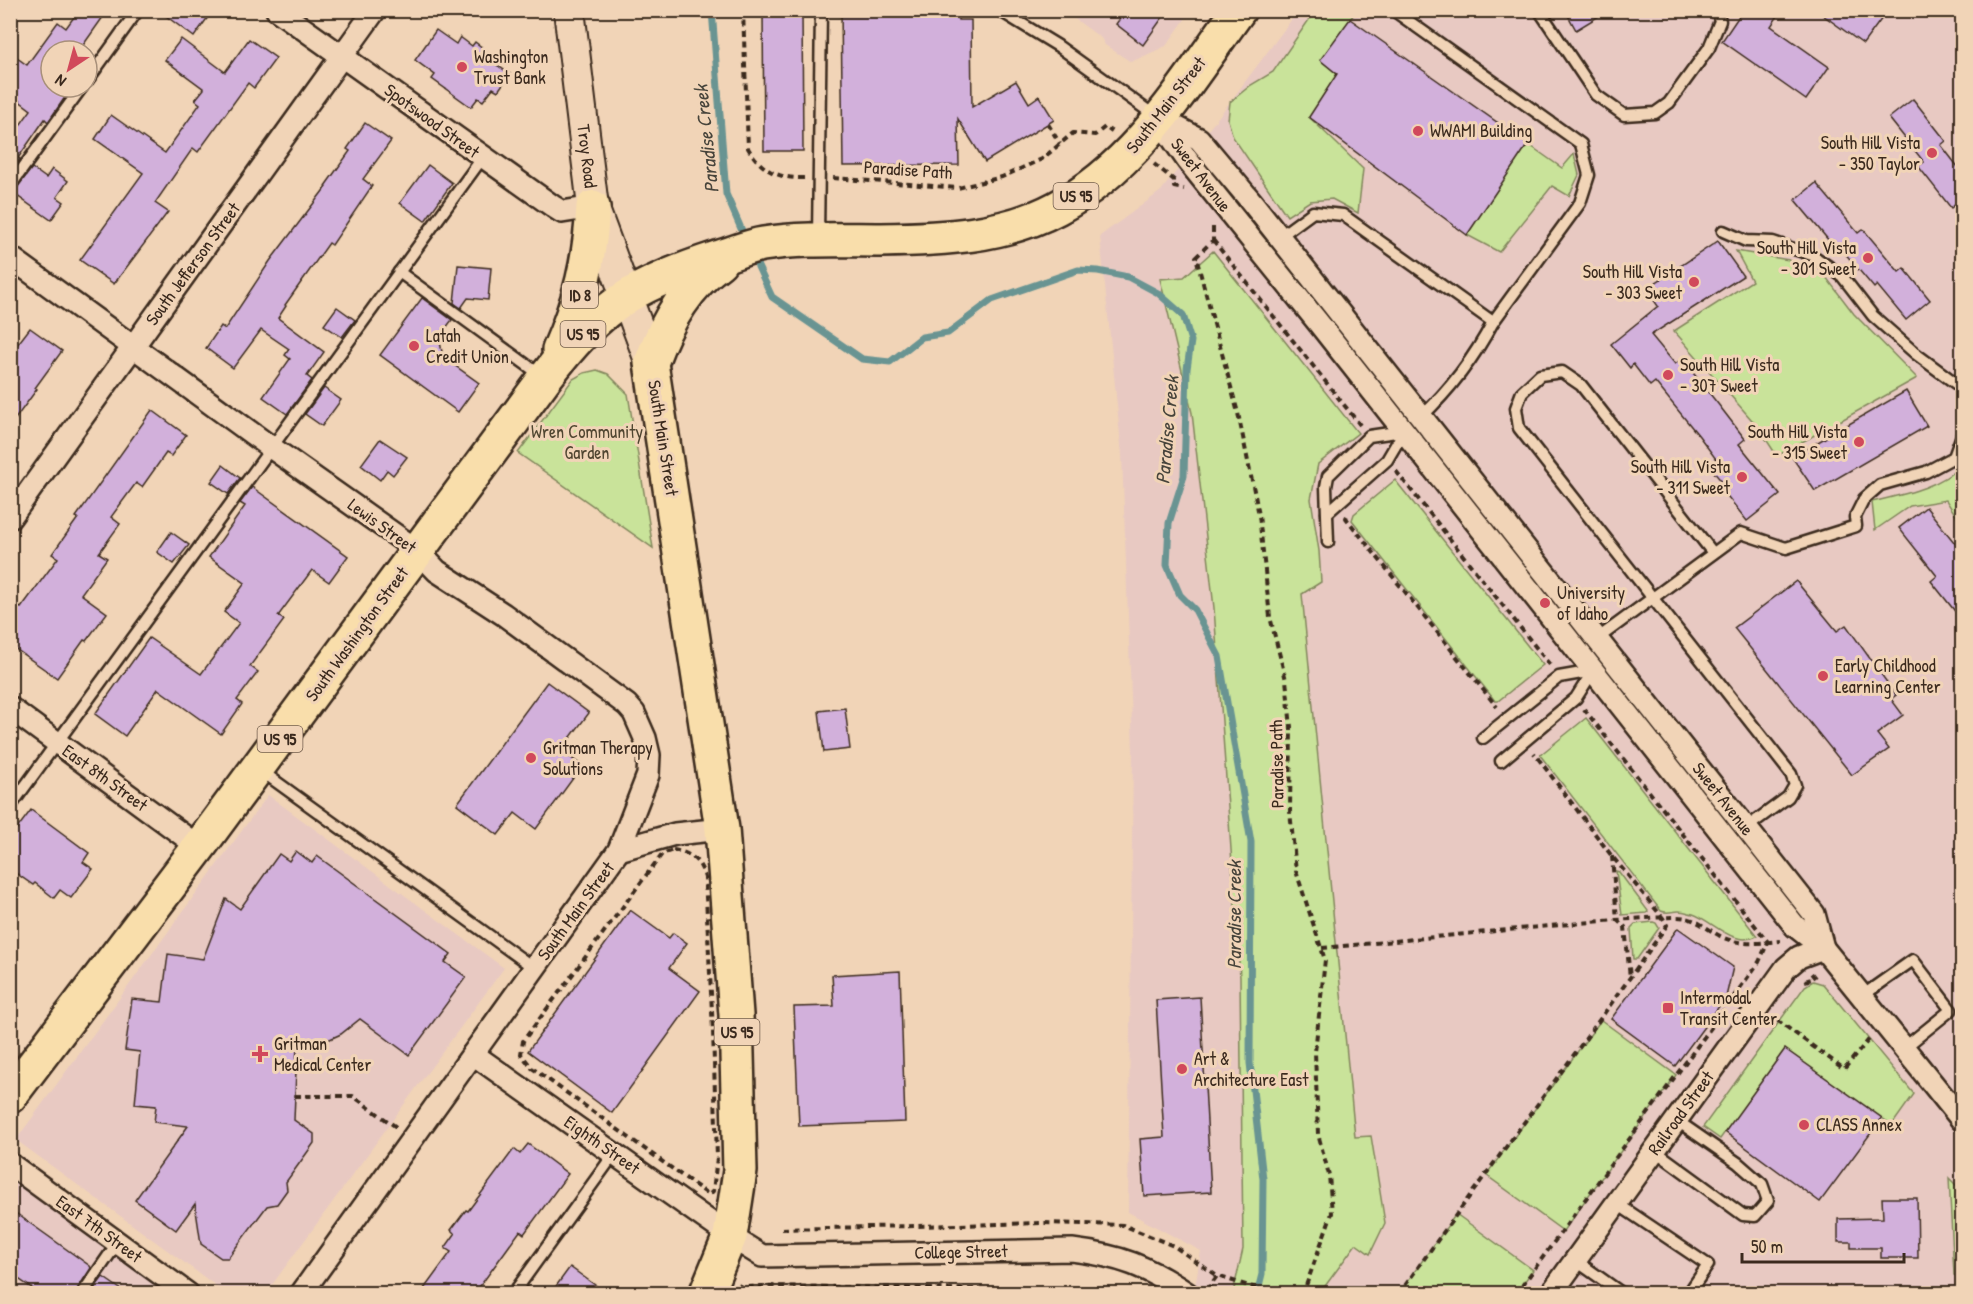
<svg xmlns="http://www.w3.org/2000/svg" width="1973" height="1304" font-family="'Patrick Hand',sans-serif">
	<rect width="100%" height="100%" fill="#f1d4b7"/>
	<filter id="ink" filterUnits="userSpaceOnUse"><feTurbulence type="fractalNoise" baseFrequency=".0167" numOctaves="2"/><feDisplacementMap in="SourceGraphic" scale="12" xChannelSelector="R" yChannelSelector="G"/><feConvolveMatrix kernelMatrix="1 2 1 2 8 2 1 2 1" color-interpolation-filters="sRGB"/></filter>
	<g filter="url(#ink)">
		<!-- built -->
		<g fill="#e8c9c2">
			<polygon points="1064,11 1191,11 1166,46 1131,62 1105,45 1101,38"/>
			<polygon points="1298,11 1962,11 1962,1293 1194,1293 1201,1251 1128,1212 1133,751 1122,455 1100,236 1161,191 1230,102"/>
			<polygon points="268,795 504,968 266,1293 226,1293 16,1140"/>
			<polygon points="10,1164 188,1293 11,1293"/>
		</g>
		<!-- green -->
		<g fill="#c9e39a" stroke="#82865c" stroke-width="1.5">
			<polygon points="1315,11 1356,11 1321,60 1337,74 1309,117 1363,169 1358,213 1332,199 1310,201 1287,216 1233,137 1228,120 1230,102 1251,85 1273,72"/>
			<polygon points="1528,144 1562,168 1574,154 1579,175 1569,196 1552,186 1499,252 1467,235"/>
			<polygon points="1213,251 1358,433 1318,464 1311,499 1319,551 1321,582 1302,594 1355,1137 1371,1136 1385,1223 1370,1254 1356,1244 1320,1293 1233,1293 1243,1249 1240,977 1214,608 1192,413 1160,279 1184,277"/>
			<polygon points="1736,251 1789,260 1826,277 1854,314 1917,378 1777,456 1758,427 1674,331 1752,281"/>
			<polygon points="597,370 608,374 628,394 653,548 518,453 573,379 584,373"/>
			<path d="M1962,465V525L1946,500L1910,506L1875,530L1872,502C1905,494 1938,488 1962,465Z"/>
			<polygon points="1395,480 1543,665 1498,701 1495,701 1492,697 1352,520 1354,514"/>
			<path d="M1586,718L1757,936C1734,948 1713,921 1693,914C1689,913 1683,911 1679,911C1672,911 1668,914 1661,911L1540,755Z"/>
			<polygon points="1616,871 1619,872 1648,911 1647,913 1622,915"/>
			<polygon points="1653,922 1656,923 1659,928 1637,959 1633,959 1631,928 1635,924"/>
			<polygon points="1813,981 1823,984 1914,1094 1892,1125 1785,1049 1720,1139 1703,1127 1805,986"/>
			<polygon points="1601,1020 1676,1075 1563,1231 1486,1175"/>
			<polygon points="1949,1178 1962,1191 1962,1284 1954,1275"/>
			<polygon points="1456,1214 1533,1270 1516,1293 1399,1293"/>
		</g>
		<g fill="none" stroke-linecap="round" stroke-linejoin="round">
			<!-- stream -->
			<g stroke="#699492" stroke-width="7">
				<polyline points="712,10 726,194 746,240"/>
				<polyline points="753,256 772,297 862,359 890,362 922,337 948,333 992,300 1078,270 1098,271 1128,277 1158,293 1183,315 1191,341 1187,369 1184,476 1169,523 1167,565 1180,595 1195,610 1219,656 1251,842 1250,1063 1263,1179 1262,1274 1257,1294"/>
			</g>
		</g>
		<!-- building -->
		<g fill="#d2b0db" stroke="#3b2a1e" stroke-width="1.5">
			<polygon points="79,10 108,10 79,51 51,51 51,87 60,87 68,93 48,122 45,119 18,158 20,159 10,173 10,139 31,110 10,94 10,53 27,65 58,22 66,28"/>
			<polygon points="158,10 213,10 194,37"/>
			<polygon points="763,10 802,10 803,151 764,151"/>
			<polygon points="841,10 958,10 958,20 971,20 972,107 1016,81 1029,103 1039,96 1054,120 985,162 958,119 959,165 843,166"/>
			<polygon points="1126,10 1168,10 1143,45 1116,24"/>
			<polygon points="1565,10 1609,10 1576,30"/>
			<polygon points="1743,10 1782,10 1771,26 1829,67 1806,100 1722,41"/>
			<polygon points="1816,10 1888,10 1863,44"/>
			<polygon points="1350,19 1528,144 1467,235 1309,117 1337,74 1320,60"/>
			<polygon points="436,30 456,44 460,37 472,46 475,42 488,52 485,57 510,74 498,91 493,88 483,101 478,98 471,107 432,79 435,75 415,60"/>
			<polygon points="181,39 225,72 249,39 276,58 254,88 248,83 198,152 193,148 155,203 168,212 114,284 80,260 143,173 95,139 111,115 165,153 200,104 195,100 204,89 165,60"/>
			<polygon points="1913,99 1946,141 1941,145 1962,172 1962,199 1951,208 1918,166 1924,162 1889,118"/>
			<polygon points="365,123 391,141 363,179 372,186 332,245 329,243 285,305 286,306 278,318 324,352 307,376 312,380 287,414 263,397 290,359 285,355 289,349 261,330 233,368 206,348 221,326 225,329 270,261 326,187 325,186 350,151 347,149"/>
			<polygon points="428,165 452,183 425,221 400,203"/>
			<polygon points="32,168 46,178 52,169 68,181 57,197 64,202 51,220 13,193"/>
			<polygon points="1816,183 1858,233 1863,229 1899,272 1904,268 1930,300 1906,320 1877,285 1874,288 1839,246 1835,248 1795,200"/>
			<polygon points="1718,241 1743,276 1651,335 1675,364 1682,359 1718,404 1745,439 1739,444 1780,495 1747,521 1724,492 1728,489 1708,465 1716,459 1699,436 1655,382 1650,386 1633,364 1630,368 1611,344 1658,306 1646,289"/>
			<polygon points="458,265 491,268 488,300 468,298 461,308 454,303"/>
			<polygon points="422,298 452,320 439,337 443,357 479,383 458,412 380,355"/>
			<polygon points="337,307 355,320 342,337 324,325"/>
			<polygon points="30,328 62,351 35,388 37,389 10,426 10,354"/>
			<polygon points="324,388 341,400 322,426 305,414"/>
			<polygon points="1906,391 1927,426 1815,491 1792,457"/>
			<polygon points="152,410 186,435 171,456 166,453 142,487 136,483 111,517 120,524 99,553 107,558 81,594 107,613 86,641 84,640 57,678 10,645 10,618 19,607 21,608 58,558 52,554 78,518 76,517"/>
			<polygon points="380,439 407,457 393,475 387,470 380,480 361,465"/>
			<polygon points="223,465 240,478 228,494 211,482"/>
			<polygon points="252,487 348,556 329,582 312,570 278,616 284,620 250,666 258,672 237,700 242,704 221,734 158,689 125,736 95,714 149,638 201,674 239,623 224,612 245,583 209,557 245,506 240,503"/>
			<polygon points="1926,507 1962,552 1962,620 1931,581 1937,576 1899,528"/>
			<polygon points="171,532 189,545 174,564 157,552"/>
			<polygon points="1796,581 1837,631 1846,625 1896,695 1891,699 1903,715 1877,734 1889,749 1852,775 1734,628"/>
			<polygon points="547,682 589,713 561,750 582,766 536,829 515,813 498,835 457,804"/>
			<polygon points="845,708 850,749 824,752 819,711"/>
			<polygon points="31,810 89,853 83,862 93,869 71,898 60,890 54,898 35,883 33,885 10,869 10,838"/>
			<polygon points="296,851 312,863 317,856 451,954 445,962 466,977 409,1055 360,1019 341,1034 330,1039 297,1045 294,1120 314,1134 314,1143 286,1182 287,1190 277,1204 267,1206 228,1258 221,1258 201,1244 195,1204 176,1230 135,1200 188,1126 154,1122 156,1106 135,1104 140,1052 125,1050 132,999 162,1002 168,954 203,959 226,899 240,909 279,854 289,861"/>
			<polygon points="630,910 669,938 673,933 687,943 669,968 700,991 612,1113 528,1051"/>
			<polygon points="1678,928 1733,967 1726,997 1675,1066 1611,1019"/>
			<polygon points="900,971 905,1122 799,1126 794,1007 834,1006 832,975"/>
			<polygon points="1200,997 1211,1192 1144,1196 1140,1139 1164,1137 1156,1000"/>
			<polygon points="1785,1049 1882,1118 1820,1202 1725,1132"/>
			<polygon points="528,1144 568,1174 524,1234 520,1231 475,1293 421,1293 451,1252 445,1248 455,1234 451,1230 466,1210 468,1211 514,1149 520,1154"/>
			<polygon points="1882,1198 1917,1198 1918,1258 1881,1258 1881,1248 1851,1248 1851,1242 1838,1242 1838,1219 1883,1218"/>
			<polygon points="10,1209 90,1266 91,1268 75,1293 39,1293 10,1273"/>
			<polygon points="570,1267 606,1293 551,1293"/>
			<polygon points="103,1277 126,1293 91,1293"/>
		</g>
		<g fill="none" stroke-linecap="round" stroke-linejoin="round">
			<defs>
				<g id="lane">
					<polyline points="999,10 1058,46 1158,118"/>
					<polyline points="1539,10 1596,95 1624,115 1655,113 1669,103 1709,48 1720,21 1717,10"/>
					<polyline points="87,81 138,10"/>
					<polyline points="10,186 82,87"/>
					<polyline points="1723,231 1746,241 1773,242 1812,255 1842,276 1873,316 1916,354 1962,388"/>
					<polyline points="818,237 821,10"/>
					<polyline points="1279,237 1313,212 1343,215 1493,322 1580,203 1589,175 1581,144 1393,10"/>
					<polyline points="399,272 542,376"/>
					<path d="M1421,417C1451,389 1474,358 1493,322"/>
					<polyline points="1327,513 1387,460 1404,431"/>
					<polyline points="1328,542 1326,487 1328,476 1369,436 1403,431"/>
					<polyline points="1713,553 1581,385 1562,372 1540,375 1522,392 1516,408 1519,428 1791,774 1795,785 1788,797 1746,828"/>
					<polyline points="1597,639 1741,533 1786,548 1856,526 1855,517 1864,499 1880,485 1926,472 1954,457 1962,435"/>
					<polyline points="1483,738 1559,677 1593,671"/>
					<polyline points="1501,761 1576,698 1593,671"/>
					<polyline points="260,770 534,968"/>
					<polyline points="10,807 483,157"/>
					<polyline points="1862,996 1913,960 1951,1010 1904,1048"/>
					<polyline points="1654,1150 1743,1215 1755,1216 1768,1201 1762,1184 1738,1163 1676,1120"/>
					<polyline points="1616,1203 1708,1265 1688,1294"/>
					<polyline points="1575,1260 1623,1294"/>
					<polyline points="82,1294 118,1242"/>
					<polyline points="513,1294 614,1154"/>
				</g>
				<g id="street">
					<polyline points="277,10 554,207 562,212 593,207"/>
					<polyline points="1159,119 1188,161 1317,321 1795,926 1823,948 1962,1120"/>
					<polyline points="1161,119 1199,139 1251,201 1814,914 1823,948"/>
					<polyline points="10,257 272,448 418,551 437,571 503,614 627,705 634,713 645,738 649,755 648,775 619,850 301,1294"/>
					<polyline points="10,518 375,10"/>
					<polyline points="10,708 199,847"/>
					<polyline points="619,850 675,834 722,829"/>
					<path d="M473,1054L730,1236L762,1256L1072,1250C1121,1256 1146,1266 1188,1294"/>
					<polyline points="10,1164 188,1294"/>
					<polyline points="1551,1294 1786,968 1799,957 1823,948"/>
				</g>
				<polyline id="secondary" points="569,10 593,207 651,363"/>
				<g id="highway">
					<path d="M559,350C580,302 590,259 593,207"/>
					<path d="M10,1096L199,847L545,378C568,348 595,316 628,296C656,279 689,267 720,257C734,253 749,246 763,244C800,238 843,240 881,240C940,239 1003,237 1057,208C1138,165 1186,82 1239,10"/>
					<path d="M706,1294L730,1236L740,1171L736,1015L722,829L651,363C665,324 685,287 720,262"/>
				</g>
			</defs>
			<!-- lane casing -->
			<use href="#lane" stroke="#3b2a1e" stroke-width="15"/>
			<!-- street casing -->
			<use href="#street" stroke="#3b2a1e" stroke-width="26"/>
			<!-- secondary casing -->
			<use href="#secondary" stroke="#3b2a1e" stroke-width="34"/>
			<!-- highway casing -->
			<use href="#highway" stroke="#3b2a1e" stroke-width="38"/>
			<!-- path -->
			<g stroke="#3b2a1e" stroke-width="4" stroke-dasharray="6 4.5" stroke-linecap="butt">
				<path d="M743,10L748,148C761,170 778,179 804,178"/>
				<polyline points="1048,124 1060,144"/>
				<polyline points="1154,164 1174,180 1174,187 1184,189"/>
				<polyline points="833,178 958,188 1002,177 1042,159 1073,133 1095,135 1105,127 1112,132"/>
				<polyline points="1213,227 1213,240 1196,257 1238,413 1259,515 1270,617 1286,680 1291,727 1290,811 1296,871 1325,960 1315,1052 1318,1134 1329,1175 1332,1213 1303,1294"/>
				<polyline points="1213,240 1360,425"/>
				<polyline points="1396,471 1550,665"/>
				<polyline points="1347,516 1346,518 1497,707"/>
				<path d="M673,850C691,853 700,860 705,878L713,1031L717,1158L713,1191L709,1195L532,1068L521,1054L523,1041L662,854Z"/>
				<polyline points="1612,856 1617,920 1625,927 1630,978"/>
				<path d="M1322,948C1387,942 1452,935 1518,929C1571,924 1624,918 1677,917C1696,917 1706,929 1722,937C1741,946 1761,943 1780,941"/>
				<polyline points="1805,981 1815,978 1811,973"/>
				<polyline points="1777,1020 1844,1069 1871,1037"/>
				<polyline points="295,1096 353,1096 396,1127"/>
				<polyline points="782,1229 1045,1223 1123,1225 1174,1246 1217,1276"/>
				<polyline points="738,1285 743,1288 761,1286 971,1289 1096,1294"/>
				<polyline points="1207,1290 1217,1276 1275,1294"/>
				<path d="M1399,1294C1487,1170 1580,1050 1667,925L1663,918L1611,855L1534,753"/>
				<polyline points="1516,1294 1759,962 1768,942 1584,709"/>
			</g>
			<!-- lane -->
			<use href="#lane" stroke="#f1d4b7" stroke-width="10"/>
			<!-- street -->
			<use href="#street" stroke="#f1d4b7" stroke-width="21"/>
			<!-- secondary -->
			<use href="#secondary" stroke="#f1d4b7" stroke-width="30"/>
			<!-- highway -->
			<use href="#highway" stroke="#f9deab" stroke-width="33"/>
		</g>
	</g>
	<!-- markers -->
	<g fill="#d1495b" stroke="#f1d4b7" stroke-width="2">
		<circle cx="462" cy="67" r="6"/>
		<circle cx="1418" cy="131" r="6"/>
		<circle cx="1932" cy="153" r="6"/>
		<circle cx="1868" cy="258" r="6"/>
		<circle cx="1694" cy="282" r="6"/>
		<circle cx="414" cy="346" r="6"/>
		<circle cx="1668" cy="375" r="6"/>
		<circle cx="1859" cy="442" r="6"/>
		<circle cx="1742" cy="477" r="6"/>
		<circle cx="1545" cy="603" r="6"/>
		<circle cx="1823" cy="676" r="6"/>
		<circle cx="531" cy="758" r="6"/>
		<rect x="1662" y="1002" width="12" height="12" rx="3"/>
		<path d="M257 1045h6v6h6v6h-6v6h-6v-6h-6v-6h6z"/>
		<circle cx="1182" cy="1069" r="6"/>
		<circle cx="1804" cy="1125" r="6"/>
	</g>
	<g text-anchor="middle" stroke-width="6" stroke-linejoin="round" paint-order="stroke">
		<!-- shield labels -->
		<g fill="#f1d4b7" stroke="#725d4c" stroke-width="1.5">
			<rect x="1053.5" y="183" width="45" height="26" rx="4.5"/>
			<rect x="562" y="282" width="36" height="26" rx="4.5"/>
			<rect x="560.5" y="321" width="45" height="26" rx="4.5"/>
			<rect x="257.5" y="726" width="45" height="26" rx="4.5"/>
			<rect x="714.5" y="1019" width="45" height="26" rx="4.5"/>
		</g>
		<g font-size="16" font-weight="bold" fill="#3b2a1e">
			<text x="1076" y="202">US 95</text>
			<text x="580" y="301">ID 8</text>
			<text x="583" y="340">US 95</text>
			<text x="280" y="745">US 95</text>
			<text x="737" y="1038">US 95</text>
		</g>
		<!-- poi labels -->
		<g font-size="18" fill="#3b2a1e" stroke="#f1d4b7" text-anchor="start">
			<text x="474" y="63">Washington<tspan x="474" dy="21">Trust Bank</tspan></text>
			<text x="1430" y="137">WWAMI Building</text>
			<text x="1920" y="149" text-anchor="end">South Hill Vista<tspan x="1920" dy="21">- 350 Taylor</tspan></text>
			<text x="1856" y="254" text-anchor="end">South Hill Vista<tspan x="1856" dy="21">- 301 Sweet</tspan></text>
			<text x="1682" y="278" text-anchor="end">South Hill Vista<tspan x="1682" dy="21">- 303 Sweet</tspan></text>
			<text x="426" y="342">Latah<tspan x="426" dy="21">Credit Union</tspan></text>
			<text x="1680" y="371">South Hill Vista<tspan x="1680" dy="21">- 307 Sweet</tspan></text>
			<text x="1847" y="438" text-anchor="end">South Hill Vista<tspan x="1847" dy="21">- 315 Sweet</tspan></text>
			<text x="1730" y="473" text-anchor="end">South Hill Vista<tspan x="1730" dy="21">- 311 Sweet</tspan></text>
			<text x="1557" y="599">University<tspan x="1557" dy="21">of Idaho</tspan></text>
			<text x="1835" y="672">Early Childhood<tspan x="1835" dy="21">Learning Center</tspan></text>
			<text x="543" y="754">Gritman Therapy<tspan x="543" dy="21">Solutions</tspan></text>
			<text x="1680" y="1004">Intermodal<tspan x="1680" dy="21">Transit Center</tspan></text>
			<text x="274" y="1050">Gritman<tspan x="274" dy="21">Medical Center</tspan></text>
			<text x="1194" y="1065">Art &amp;<tspan x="1194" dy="21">Architecture East</tspan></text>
			<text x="1816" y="1131">CLASS Annex</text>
		</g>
		<!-- street labels -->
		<g font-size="18" fill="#3b2a1e" stroke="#f1d4b7">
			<text transform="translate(1166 105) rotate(-52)" y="6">South Main Street</text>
			<text transform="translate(432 121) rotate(36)" y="6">Spotswood Street</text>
			<text transform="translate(587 156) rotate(83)" y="6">Troy Road</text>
			<text transform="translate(908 170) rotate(4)" y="6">Paradise Path</text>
			<text transform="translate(1201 175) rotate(53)" y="6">Sweet Avenue</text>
			<text transform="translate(193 264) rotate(-54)" y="6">South Jefferson Street</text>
			<text transform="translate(663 438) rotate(81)" y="6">South Main Street</text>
			<text transform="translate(382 526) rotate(36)" y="6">Lewis Street</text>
			<text transform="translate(357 634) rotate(-54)" y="6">South Washington Street</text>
			<text transform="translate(1277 764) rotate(-91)" y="6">Paradise Path</text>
			<text transform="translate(105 778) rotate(36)" y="6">East 8th Street</text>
			<text transform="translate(1723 799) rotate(52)" y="6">Sweet Avenue</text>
			<text transform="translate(576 911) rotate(-54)" y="6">South Main Street</text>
			<text transform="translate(1681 1113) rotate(-54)" y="6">Railroad Street</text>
			<text transform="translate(602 1145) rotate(35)" y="6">Eighth Street</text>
			<text transform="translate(99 1229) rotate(36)" y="6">East 7th Street</text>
			<text transform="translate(961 1252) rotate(-1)" y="6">College Street</text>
		</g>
		<!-- park labels -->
		<g font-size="18" fill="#504631" stroke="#f1d4b7">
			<text x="587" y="438">Wren Community<tspan x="587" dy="21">Garden</tspan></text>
		</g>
		<!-- water labels -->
		<g font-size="20" font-style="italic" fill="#47443b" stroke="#f1d4b7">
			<text transform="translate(706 139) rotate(-96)" y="7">Paradise Creek</text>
			<text transform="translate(1167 430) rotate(-85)" y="7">Paradise Creek</text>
			<text transform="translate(1234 915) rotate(-90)" y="7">Paradise Creek</text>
		</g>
	</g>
	<!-- margin -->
	<rect width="1973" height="1304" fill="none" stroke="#f1d4b7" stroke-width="36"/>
	<rect x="18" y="18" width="1937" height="1268" fill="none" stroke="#3b2a1e" stroke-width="2" filter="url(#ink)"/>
	<!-- north arrow -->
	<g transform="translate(69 69) rotate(216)"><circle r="28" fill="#f1d4b7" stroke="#a8907a" stroke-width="1.5"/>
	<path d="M0-4.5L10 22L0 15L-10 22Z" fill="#d1495b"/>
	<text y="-9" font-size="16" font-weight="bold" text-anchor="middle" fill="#3b2a1e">N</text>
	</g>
	<!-- scale -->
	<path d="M1742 1253v9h162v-9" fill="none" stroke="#3b2a1e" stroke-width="3"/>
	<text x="1751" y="1253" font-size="18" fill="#3b2a1e" stroke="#f1d4b7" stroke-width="4.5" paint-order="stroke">50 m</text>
</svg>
